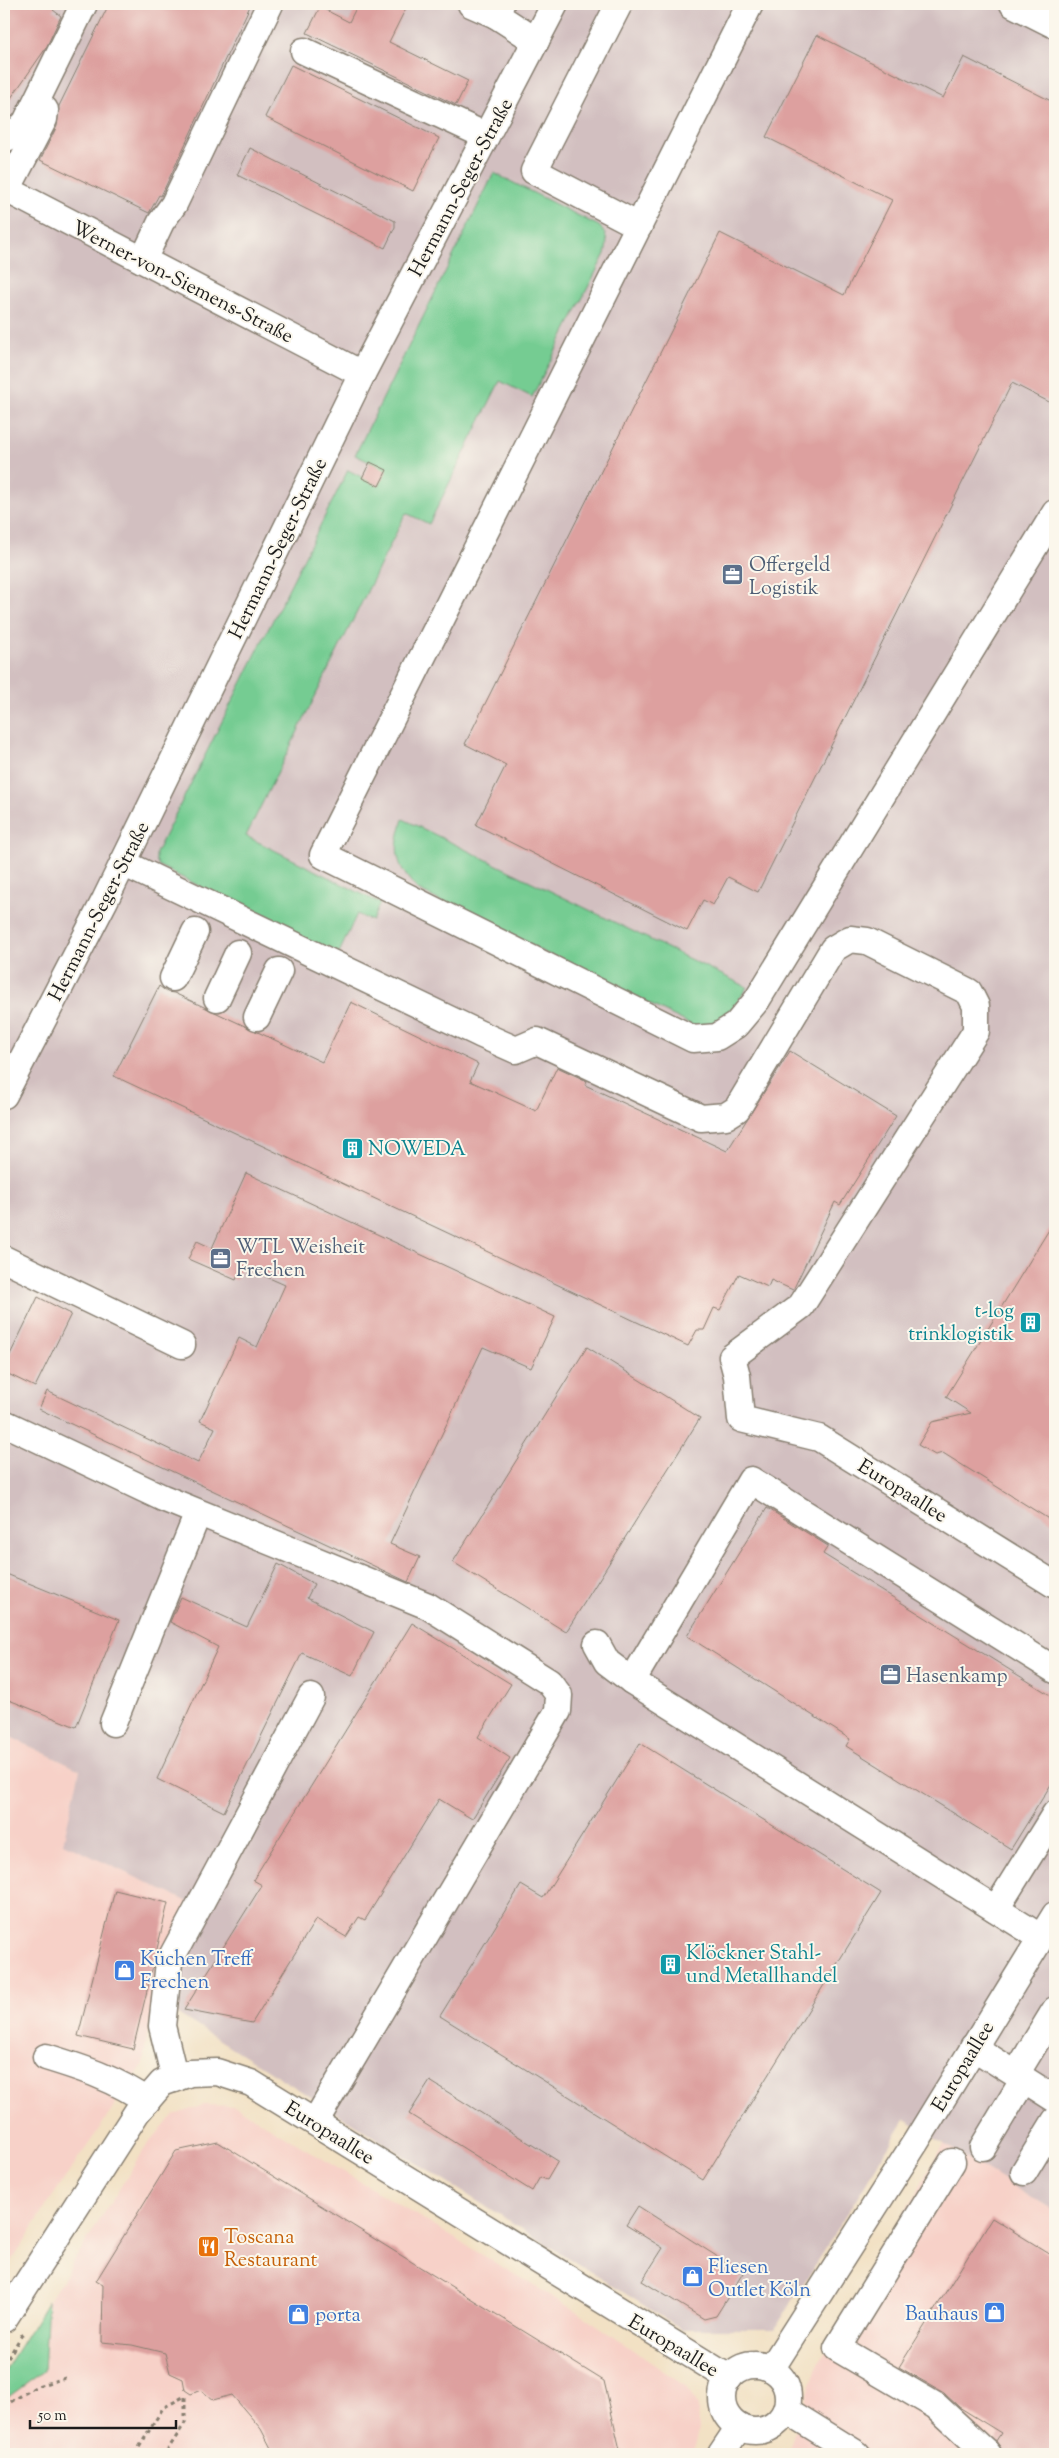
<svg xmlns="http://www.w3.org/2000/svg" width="1059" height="2458" font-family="'Sorts Mill Goudy',serif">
	<rect width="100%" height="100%" fill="#fbf7ec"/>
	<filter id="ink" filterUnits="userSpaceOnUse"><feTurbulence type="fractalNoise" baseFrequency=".02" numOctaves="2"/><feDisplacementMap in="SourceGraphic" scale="10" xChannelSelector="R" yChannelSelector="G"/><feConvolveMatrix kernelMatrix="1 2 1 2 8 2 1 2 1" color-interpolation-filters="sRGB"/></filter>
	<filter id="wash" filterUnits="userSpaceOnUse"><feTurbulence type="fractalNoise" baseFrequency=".0096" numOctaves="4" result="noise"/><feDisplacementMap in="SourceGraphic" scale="20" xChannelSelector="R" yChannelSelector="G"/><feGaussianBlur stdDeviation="1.12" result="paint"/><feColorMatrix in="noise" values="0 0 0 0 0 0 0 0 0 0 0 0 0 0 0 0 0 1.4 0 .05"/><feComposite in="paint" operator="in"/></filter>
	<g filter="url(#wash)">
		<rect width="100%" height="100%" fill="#f2e1c4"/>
		<!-- built -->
		<g fill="#f7d1c8">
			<polygon points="4,1734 80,1770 64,1843 188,1902 147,2035 143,2065 48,2203 4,2274"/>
			<polygon points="204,2105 234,2106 584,2316 685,2386 698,2406 699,2428 692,2454 4,2454 4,2372 147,2145 174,2115"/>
			<polygon points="944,2144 1055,2212 1055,2454 787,2454 817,2367"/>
		</g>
		<!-- industrial -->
		<polygon fill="#d2bfc0" points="4,4 1055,4 1055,2212 905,2120 775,2329 682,2329 157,2001 188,1902 63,1843 80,1770 4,1734"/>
		<!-- green -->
		<g fill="#75cc92" stroke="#487457">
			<path d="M494,173L599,226C608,235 608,242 605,254L532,397L500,381L429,524L406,513L246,836L380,903L372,921L357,914L338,955L159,866L156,860V853L348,470L379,486L386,470L355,455Z"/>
			<path d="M403,819L747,987C733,1011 724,1019 698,1028L418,890C395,865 393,851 403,819Z"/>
			<polygon points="48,2301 44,2371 4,2400 4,2372"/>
		</g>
		<g id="blocks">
			<!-- building -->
			<g fill="#dda09f">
				<polygon points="4,4 57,4 53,10 61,16 46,48 4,108"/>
				<polygon points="109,4 251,4 161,196 159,195 149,213 40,160 57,126 59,106"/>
				<polygon points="358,4 408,4 389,42 468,81 456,105 307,33 320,7 349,22"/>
				<polygon points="817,35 943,98 964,57 1055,103 1055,405 1012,383 758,892 728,877 713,905 703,900 687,931 476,825 506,765 465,744 720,233 844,295 892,200 766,137"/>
				<polygon points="291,65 439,138 413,191 265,117"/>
				<polygon points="250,148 395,221 395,227 385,248 237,175"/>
				<polygon points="370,462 387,470 379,486 362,478"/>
				<polygon points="159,986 167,992 174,993 322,1062 351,1002 478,1064 470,1081 536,1111 557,1067 587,1081 585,1085 727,1151 790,1051 896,1116 840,1205 835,1202 793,1290 771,1280 768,1287 739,1274 720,1310 714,1308 704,1330 697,1330 688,1346 114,1076"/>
				<polygon points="246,1173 555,1317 531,1368 483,1347 390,1544 420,1557 408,1582 39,1409 47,1391 198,1463 215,1428 200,1421 239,1338 257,1347 285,1285 242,1266 236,1280 188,1259 197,1241 212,1248"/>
				<polygon points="1055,1220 1055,1523 943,1453 935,1455 918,1445 932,1422 971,1413 946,1397"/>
				<polygon points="38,1297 71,1314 35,1387 4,1372 4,1367"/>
				<polygon points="587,1347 700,1418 566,1632 453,1562"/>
				<polygon points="767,1508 828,1546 823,1554 1055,1698 1055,1778 1011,1849 846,1746 850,1739 687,1636"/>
				<polygon points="278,1564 314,1584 307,1598 374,1632 352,1676 302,1653 224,1812 157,1779 218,1647 170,1622 181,1597 247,1627"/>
				<polygon points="4,1573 119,1620 76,1727 4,1698"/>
				<polygon points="412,1623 511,1684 478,1737 510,1758 472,1819 439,1799 365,1920 359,1917 346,1937 316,1919 252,2023 184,2010 262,1885 253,1880"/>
				<polygon points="640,1743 881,1893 703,2180 440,2016 521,1885 543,1898"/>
				<polygon points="115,1890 168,1903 133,2049 78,2036"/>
				<polygon points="430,2081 558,2161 547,2180 540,2177 532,2191 409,2114"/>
				<polygon points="218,2142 604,2381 621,2454 274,2454 261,2429 232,2395 213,2400 201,2390 191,2394 185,2390 183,2379 170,2373 165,2353 132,2345 102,2342 103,2285 96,2281 176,2151"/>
				<polygon points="638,2206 743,2273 716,2316 704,2319 642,2281 663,2248 626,2225"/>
				<polygon points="992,2218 1055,2257 1055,2454 1009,2454 1002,2450 996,2441 1001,2433 959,2407 944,2393 899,2367"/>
			</g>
		</g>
	</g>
	<g filter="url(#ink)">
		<use href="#blocks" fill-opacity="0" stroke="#877e70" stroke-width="1"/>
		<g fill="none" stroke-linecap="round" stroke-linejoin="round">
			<defs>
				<g id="minor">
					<polyline points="471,4 496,15 501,4"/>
					<polyline points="619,4 534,171 639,226"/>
					<polyline points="750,4 323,855 693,1039 717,1037 736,1025 757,1000 1055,513"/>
					<polyline points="1013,4 1055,25"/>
					<polyline points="496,15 536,41"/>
					<polyline points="304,51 486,136"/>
					<polyline points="4,139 16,133 26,122 84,4"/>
					<polyline points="4,188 362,374"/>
					<polyline points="7,190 44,119 45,110"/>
					<polyline points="143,260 161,222 174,204 270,4"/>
					<polyline points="123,863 480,1034 516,1050 537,1041 701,1118 726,1116 737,1109 833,949 850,939 867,941 969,992 976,1006 976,1031 801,1306 732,1357 737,1376 741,1419 819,1438 1055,1585"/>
					<polyline points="173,978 195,932"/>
					<polyline points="217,998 238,953"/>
					<polyline points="257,1017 279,971"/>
					<polyline points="4,1095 105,900 362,374 555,4"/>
					<polyline points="4,1259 182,1345"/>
					<polyline points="4,1423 163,1498 428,1606 549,1682 559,1695 558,1711 315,2122"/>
					<polyline points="597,1644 607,1662 632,1681"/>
					<polyline points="113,1723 198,1513"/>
					<polyline points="996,1909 1055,1814"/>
					<polyline points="1040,1937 632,1681 751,1480 1055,1670"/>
					<polyline points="973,2047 1055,2099"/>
					<path d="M46,2057C82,2068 116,2079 147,2101"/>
					<polyline points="1016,2074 1055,2010"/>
					<polyline points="175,2079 162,2026 169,1962 311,1697"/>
					<polyline points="983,2147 1024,2079"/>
					<polyline points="952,2162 837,2348 936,2406 988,2454"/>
					<polyline points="1024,2172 1055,2121"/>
					<polyline points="4,2319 137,2112 162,2083 190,2073 217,2072 251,2083 729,2378"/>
					<circle cx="755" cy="2398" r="33"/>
					<polyline points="771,2369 917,2140 1055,1915"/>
					<polyline points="786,2410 857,2454"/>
					<polyline points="721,2454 739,2427"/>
				</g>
			</defs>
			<!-- minor casing -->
			<use href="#minor" stroke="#877e70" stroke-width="29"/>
			<!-- path -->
			<g stroke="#877e70" stroke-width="3" stroke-dasharray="4 4" stroke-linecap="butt">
				<polyline points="4,2365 23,2333"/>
				<polyline points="4,2406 37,2386 69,2377"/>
				<polyline points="135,2454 163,2408 185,2396 185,2423 165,2454"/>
			</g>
			<!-- minor -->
			<use href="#minor" stroke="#fff" stroke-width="26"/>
		</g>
	</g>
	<!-- icons -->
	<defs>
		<symbol id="office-square" viewBox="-11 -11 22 22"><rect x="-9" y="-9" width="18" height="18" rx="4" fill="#5c6f8a" stroke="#fbf7ec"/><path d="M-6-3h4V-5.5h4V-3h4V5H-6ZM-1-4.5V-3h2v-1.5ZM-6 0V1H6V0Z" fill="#fff"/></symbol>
		<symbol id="building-square" viewBox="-11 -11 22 22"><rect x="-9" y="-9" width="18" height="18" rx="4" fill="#0f9aa8" stroke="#fbf7ec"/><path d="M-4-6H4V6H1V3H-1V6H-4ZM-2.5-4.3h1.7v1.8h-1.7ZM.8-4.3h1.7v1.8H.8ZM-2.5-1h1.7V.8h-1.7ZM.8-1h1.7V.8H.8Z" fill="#fff"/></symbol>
		<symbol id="shop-square" viewBox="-11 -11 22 22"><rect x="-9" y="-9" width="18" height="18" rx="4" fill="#3f7fe0" stroke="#fbf7ec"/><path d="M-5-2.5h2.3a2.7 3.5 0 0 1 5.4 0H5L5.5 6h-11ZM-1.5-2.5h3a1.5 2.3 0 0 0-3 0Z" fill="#fff"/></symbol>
		<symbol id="restaurant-square" viewBox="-11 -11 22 22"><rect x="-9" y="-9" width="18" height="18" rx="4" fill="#e8710a" stroke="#fbf7ec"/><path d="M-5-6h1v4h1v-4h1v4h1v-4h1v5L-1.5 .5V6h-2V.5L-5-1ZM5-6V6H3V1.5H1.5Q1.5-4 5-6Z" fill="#fff"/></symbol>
	</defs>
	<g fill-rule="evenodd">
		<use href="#office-square" x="720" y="562" width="25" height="25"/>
		<use href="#building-square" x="340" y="1136" width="25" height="25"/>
		<use href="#office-square" x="208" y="1246" width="25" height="25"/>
		<use href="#building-square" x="1018" y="1310" width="25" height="25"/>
		<use href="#office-square" x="878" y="1662" width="25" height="25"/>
		<use href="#building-square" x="658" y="1952" width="25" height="25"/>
		<use href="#shop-square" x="112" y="1958" width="25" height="25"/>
		<use href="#restaurant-square" x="196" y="2234" width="25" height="25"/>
		<use href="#shop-square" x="680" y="2264" width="25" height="25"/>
		<use href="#shop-square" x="982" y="2300" width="25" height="25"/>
		<use href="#shop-square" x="286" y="2302" width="25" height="25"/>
	</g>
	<g text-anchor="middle" stroke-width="4" stroke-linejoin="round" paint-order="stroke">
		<!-- street labels -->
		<g font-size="20" fill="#1c1c1c" stroke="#fbf7ec">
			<text transform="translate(460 187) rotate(-62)" y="7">Hermann-Seger-Straße</text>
			<text transform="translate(183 281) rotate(27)" y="7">Werner-von-Siemens-Straße</text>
			<text transform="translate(277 548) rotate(-64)" y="7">Hermann-Seger-Straße</text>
			<text transform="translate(98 911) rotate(-63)" y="7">Hermann-Seger-Straße</text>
			<text transform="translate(903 1490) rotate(32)" y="7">Europaallee</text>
			<text transform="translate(962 2066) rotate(-59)" y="7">Europaallee</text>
			<text transform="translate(330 2132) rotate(32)" y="7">Europaallee</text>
			<text transform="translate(674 2345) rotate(31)" y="7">Europaallee</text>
		</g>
		<!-- service labels -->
		<g font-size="20" fill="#4e5e75" stroke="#fbf7ec" text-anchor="start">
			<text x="749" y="571">Offergeld<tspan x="749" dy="23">Logistik</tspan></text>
			<text x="236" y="1253">WTL Weisheit<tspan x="236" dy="23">Frechen</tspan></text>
			<text x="906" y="1682">Hasenkamp</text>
		</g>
		<!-- culture labels -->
		<g font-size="20" fill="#0d838f" stroke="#fbf7ec" text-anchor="start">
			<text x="368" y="1155">NOWEDA</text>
			<text x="1014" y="1317" text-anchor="end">t-log<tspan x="1014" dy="23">trinklogistik</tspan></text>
			<text x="686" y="1959">Klöckner Stahl-<tspan x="686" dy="23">und Metallhandel</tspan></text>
		</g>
		<!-- shop labels -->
		<g font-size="20" fill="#366cbe" stroke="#fbf7ec" text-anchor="start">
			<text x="140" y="1965">Küchen Treff<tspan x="140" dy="23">Frechen</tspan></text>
			<text x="708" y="2273">Fliesen<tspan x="708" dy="23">Outlet Köln</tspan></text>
			<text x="978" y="2320" text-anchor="end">Bauhaus</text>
			<text x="315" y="2321">porta</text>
		</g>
		<!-- food labels -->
		<g font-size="20" fill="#c56008" stroke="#fbf7ec" text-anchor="start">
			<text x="224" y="2243">Toscana<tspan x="224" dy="23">Restaurant</tspan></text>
		</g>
	</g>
	<!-- margin -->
	<rect width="1059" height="2458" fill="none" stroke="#fbf7ec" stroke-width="20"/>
	<!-- scale -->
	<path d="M30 2420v8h146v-8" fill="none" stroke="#1c1c1c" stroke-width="2.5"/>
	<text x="38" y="2420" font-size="15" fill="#1c1c1c" stroke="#fbf7ec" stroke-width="4" paint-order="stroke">50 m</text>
</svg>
